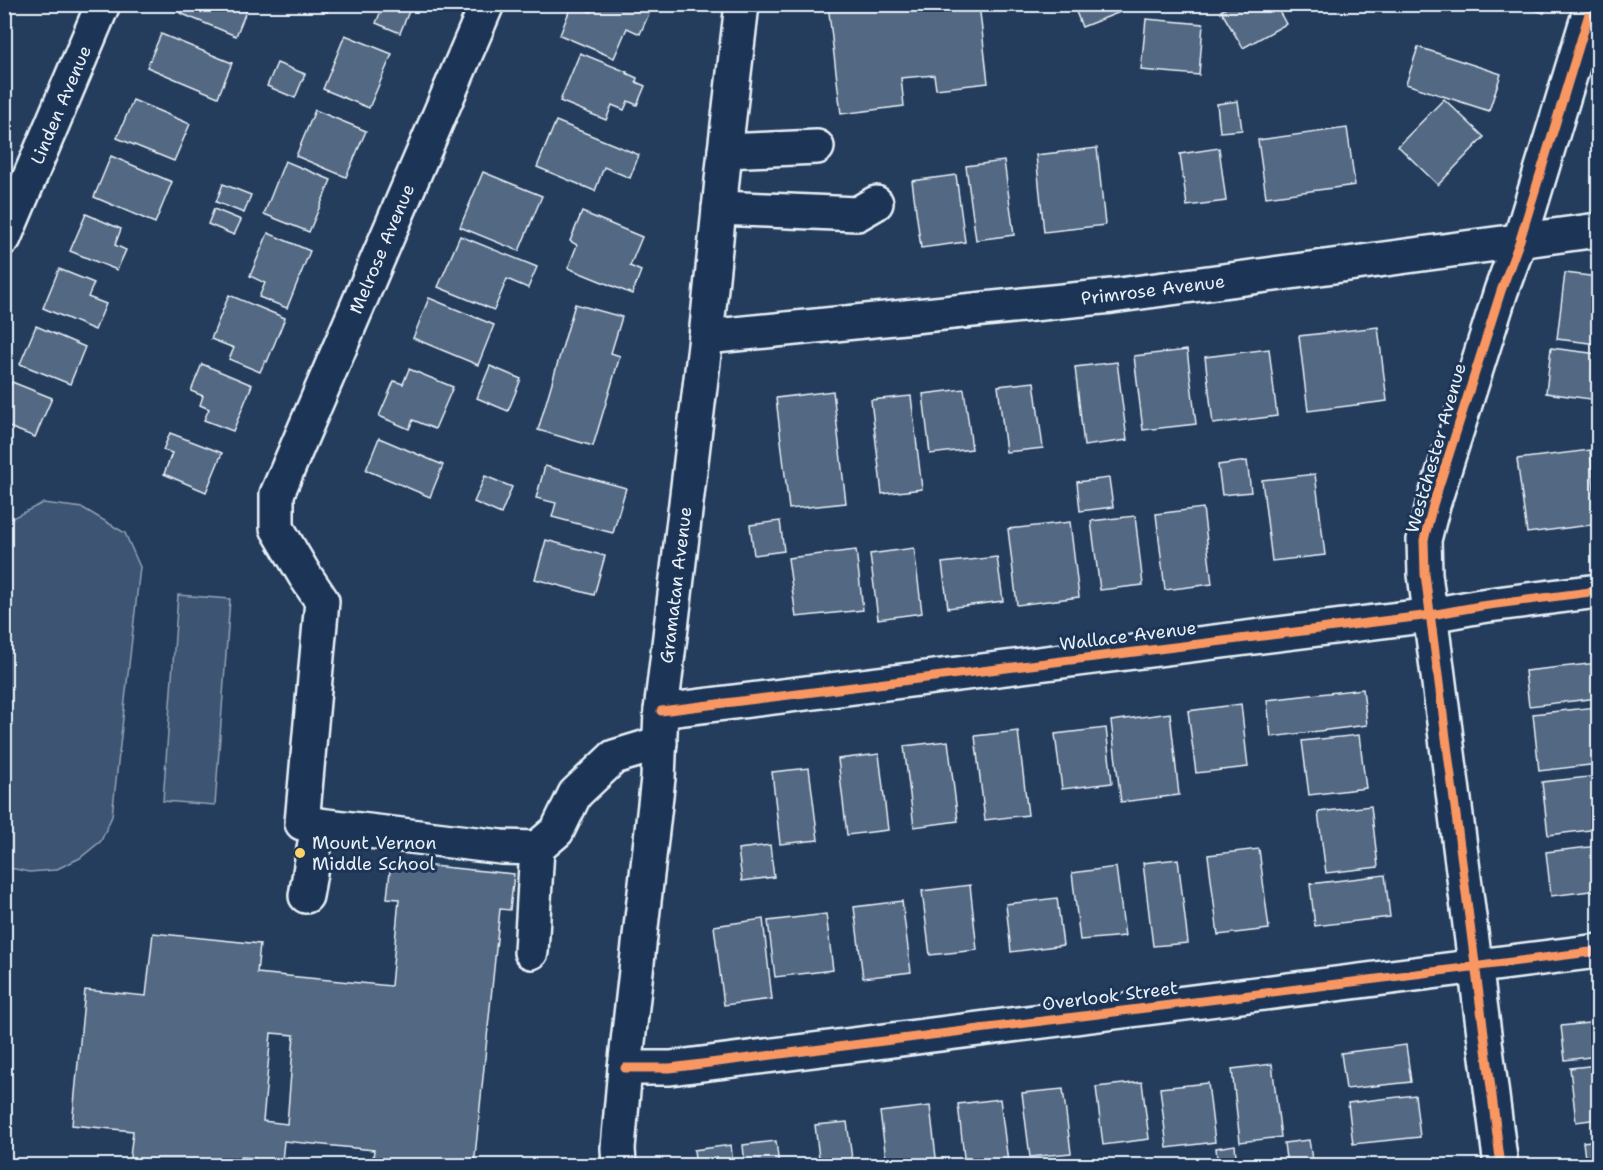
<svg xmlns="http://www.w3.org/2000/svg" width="1603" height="1170" font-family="'Shantell Sans',sans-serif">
	<rect width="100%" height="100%" fill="#253d5d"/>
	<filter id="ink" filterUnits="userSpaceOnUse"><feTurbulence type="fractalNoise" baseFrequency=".0167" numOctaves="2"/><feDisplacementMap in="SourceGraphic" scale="12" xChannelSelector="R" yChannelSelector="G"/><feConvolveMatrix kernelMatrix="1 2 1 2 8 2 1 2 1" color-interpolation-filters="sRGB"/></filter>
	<g filter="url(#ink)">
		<!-- green -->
		<g fill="#3e5472" stroke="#93a2b5" stroke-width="1.5">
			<polygon points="43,503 83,508 125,533 140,567 112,816 101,841 80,858 55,870 29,872 5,867 4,527 14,517"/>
			<polygon points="178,595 230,599 215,805 163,801"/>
		</g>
		<!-- building -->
		<g fill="#536782" stroke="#e8f1f8" stroke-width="1.5" fill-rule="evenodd">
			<polygon points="184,4 249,4 236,36 180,13"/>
			<polygon points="308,4 331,4 327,12"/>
			<polygon points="365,4 412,4 400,33 376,23 381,11"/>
			<polygon points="572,4 591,12 595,4 645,4 652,7 640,34 627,28 614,58 560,35"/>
			<polygon points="828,4 979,4 988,83 936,89 934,75 901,78 904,106 841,114"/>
			<polygon points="1073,4 1132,4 1133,7 1082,27"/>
			<polygon points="1232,4 1275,4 1286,24 1243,48 1221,11"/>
			<polygon points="1518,4 1547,4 1544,13"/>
			<polygon points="1146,19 1203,24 1199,75 1141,70"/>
			<polygon points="161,34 232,63 218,97 147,67"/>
			<polygon points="345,35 392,54 369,108 323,89"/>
			<polygon points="1418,47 1501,74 1489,111 1406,84"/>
			<polygon points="580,53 627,72 626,73 637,78 636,82 645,86 637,105 628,101 624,110 612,105 606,120 560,101"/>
			<polygon points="277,63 305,74 295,98 267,86"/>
			<polygon points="1444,99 1484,137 1438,185 1398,146"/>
			<polygon points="133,100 190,124 174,161 117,138"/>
			<polygon points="1238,101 1242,130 1220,132 1217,104"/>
			<polygon points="315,110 366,131 346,177 296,156"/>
			<polygon points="556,121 639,155 630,178 604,167 595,191 537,167"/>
			<polygon points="1347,128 1355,185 1266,197 1258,140"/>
			<polygon points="1097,148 1105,225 1044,232 1036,155"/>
			<polygon points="1219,148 1226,201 1187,206 1180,154"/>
			<polygon points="111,156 172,182 155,223 94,197"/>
			<polygon points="285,161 331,180 309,232 264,214"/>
			<polygon points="1004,161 1014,235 976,240 966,166"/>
			<polygon points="483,172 542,196 519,251 460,227"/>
			<polygon points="956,175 965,242 921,248 912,181"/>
			<polygon points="223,184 251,195 244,213 216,202"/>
			<polygon points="214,209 241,220 234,235 208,224"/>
			<polygon points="582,212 642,237 630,266 641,271 632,294 568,268 577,245 570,241"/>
			<polygon points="86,214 121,229 115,245 126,250 117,270 70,251"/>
			<polygon points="268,233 310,251 287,308 259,297 265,283 250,276"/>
			<polygon points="460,236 537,267 528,288 507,279 494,310 438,287"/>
			<polygon points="59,269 94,283 88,297 106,304 95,330 43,308"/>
			<polygon points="1565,273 1598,277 1598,344 1557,339"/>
			<polygon points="229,295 285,318 267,362 265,361 260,372 229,359 234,348 211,339"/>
			<polygon points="429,298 494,325 478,365 413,338"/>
			<polygon points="575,304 622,317 611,353 620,356 593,446 538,430"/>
			<polygon points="36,326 85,347 70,384 20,364"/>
			<polygon points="1378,327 1387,401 1308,411 1299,336"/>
			<polygon points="1551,348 1598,354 1598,400 1546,393"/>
			<polygon points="1269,349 1277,416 1213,424 1205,357"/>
			<polygon points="1187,350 1196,424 1143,430 1134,356"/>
			<polygon points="1117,362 1127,440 1084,446 1075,367"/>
			<polygon points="202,364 252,385 233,431 204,420 209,409 200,405 203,396 191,391"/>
			<polygon points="490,366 521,379 508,411 477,398"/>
			<polygon points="409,369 453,387 435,429 413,420 409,429 379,416 394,381 403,384"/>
			<polygon points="12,382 52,398 35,437 4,425 4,401"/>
			<polygon points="1034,382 1043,448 1006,452 998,386"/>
			<polygon points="964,389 972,449 930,454 923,394"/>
			<polygon points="833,391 846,503 789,509 776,398"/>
			<polygon points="911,396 922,489 882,494 871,400"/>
			<polygon points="170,433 222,453 206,492 164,474 172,453 163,450"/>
			<polygon points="379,438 443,465 430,497 366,470"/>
			<polygon points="1590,450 1598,524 1527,533 1517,459"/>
			<polygon points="1247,461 1251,492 1222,495 1218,465"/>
			<polygon points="545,466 626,488 613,533 552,517 556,503 536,498"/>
			<polygon points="1315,474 1325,555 1272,561 1262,480"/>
			<polygon points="485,476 512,487 501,514 474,502"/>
			<polygon points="1109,478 1113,507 1080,511 1077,482"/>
			<polygon points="1203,508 1212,584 1165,590 1156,514"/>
			<polygon points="1135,516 1143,585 1100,590 1091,521"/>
			<polygon points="780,521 784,551 754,555 750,525"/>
			<polygon points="1070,522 1079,597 1017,605 1008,529"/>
			<polygon points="546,540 605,556 594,595 535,579"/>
			<polygon points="914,548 922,613 878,619 870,554"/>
			<polygon points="856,550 863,610 796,617 788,558"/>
			<polygon points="997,557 1003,601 948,608 942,563"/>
			<polygon points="1598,663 1598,698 1529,706 1525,671"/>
			<polygon points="1363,689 1367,725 1271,737 1267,700"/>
			<polygon points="1241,704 1248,767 1196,773 1188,711"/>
			<polygon points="1596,707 1598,764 1539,771 1533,714"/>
			<polygon points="1170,713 1179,795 1121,802 1111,721"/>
			<polygon points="1106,728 1112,783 1062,789 1055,734"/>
			<polygon points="1018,731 1028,815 985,820 975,736"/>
			<polygon points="1359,735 1366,788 1309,795 1302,741"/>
			<polygon points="948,741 958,821 914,827 904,746"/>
			<polygon points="879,754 888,830 847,835 838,759"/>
			<polygon points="809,768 818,840 780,844 772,772"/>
			<polygon points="1598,776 1598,829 1548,835 1542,782"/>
			<polygon points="1371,806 1378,867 1326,873 1318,812"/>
			<polygon points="770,845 774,877 742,881 738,849"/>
			<polygon points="1598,846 1598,890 1551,896 1546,852"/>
			<polygon points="1259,849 1269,929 1218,935 1208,855"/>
			<polygon points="1178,859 1188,943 1153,946 1143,863"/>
			<path d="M391,862L514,874L510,910L500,909L474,1166H372L374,1150L284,1141L282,1161L273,1160V1166H255V1158L241,1157L240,1166H129L133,1131L72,1125L85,990L146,996L153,933L260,944L257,973L391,986L399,899L387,898ZM271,1033L294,1035L287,1124L263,1121Z"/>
			<polygon points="1116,867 1125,936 1080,940 1072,873"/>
			<polygon points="1385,875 1390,917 1315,926 1310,884"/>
			<polygon points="970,885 977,950 930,955 922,891"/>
			<polygon points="1057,898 1063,945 1011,952 1006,904"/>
			<polygon points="902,901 911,972 863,978 854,907"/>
			<polygon points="826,914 833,970 775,977 768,921"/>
			<polygon points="763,919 772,999 724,1005 714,926"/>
			<polygon points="1598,1022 1598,1056 1565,1060 1561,1026"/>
			<polygon points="1406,1045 1411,1082 1346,1089 1341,1053"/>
			<polygon points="1272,1064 1281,1137 1240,1142 1232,1069"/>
			<polygon points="1598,1065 1598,1119 1576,1122 1570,1068"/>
			<polygon points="1142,1082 1149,1139 1103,1145 1096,1087"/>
			<polygon points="1208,1083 1215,1142 1167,1148 1160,1088"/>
			<polygon points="1063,1089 1071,1153 1030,1157 1022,1093"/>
			<polygon points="1415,1095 1420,1137 1353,1144 1348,1103"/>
			<polygon points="1000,1099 1008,1162 965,1166 958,1104"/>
			<polygon points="930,1106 937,1166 887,1166 880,1112"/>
			<polygon points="847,1122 853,1166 820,1166 815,1125"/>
			<polygon points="1309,1140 1313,1166 1287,1166 1284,1143"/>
			<polygon points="1598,1140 1598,1166 1586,1166 1583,1142"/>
			<polygon points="776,1141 779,1166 745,1166 743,1145"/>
			<polygon points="731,1145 733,1166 696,1166 694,1150"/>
			<polygon points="1235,1145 1237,1166 1218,1166 1216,1148"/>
			<polygon points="1421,1161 1422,1166 1384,1166"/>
		</g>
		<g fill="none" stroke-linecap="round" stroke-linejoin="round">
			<defs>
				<g id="minor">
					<polyline points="487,4 277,494 277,528 304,574 322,601 302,823 501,847 537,848 557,831 575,794 614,757 660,743"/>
					<polyline points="725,151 817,147"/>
					<polyline points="719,208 857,214 876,203"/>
					<polyline points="4,238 103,4"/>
					<polyline points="706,337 1112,296 1598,230"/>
					<polyline points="661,711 1431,615 1481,606 1598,591"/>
					<polyline points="306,896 318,825"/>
					<polyline points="531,952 537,848"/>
					<polyline points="625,1068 670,1068 1598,951"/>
					<polyline points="1501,1166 1425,574 1424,540 1433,505 1501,291 1520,240 1592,4"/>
				</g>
				<polyline id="major" points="619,1166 618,1148 625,1068 658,778 661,711 706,337 725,151 742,4"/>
			</defs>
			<!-- minor casing -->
			<use href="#minor" stroke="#e8f1f8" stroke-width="38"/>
			<!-- major casing -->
			<use href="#major" stroke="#e8f1f8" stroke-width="38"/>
			<!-- minor -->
			<use href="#minor" stroke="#1d3557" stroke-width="33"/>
			<!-- major -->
			<use href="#major" stroke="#1d3557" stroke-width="33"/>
			<defs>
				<g id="cycleway">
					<polyline points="661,711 1431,615 1481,606 1598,591"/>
					<polyline points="625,1068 670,1068 1598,951"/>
					<polyline points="1501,1166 1425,574 1424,540 1433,505 1501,291 1520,240 1592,4"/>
				</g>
			</defs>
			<!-- cycleway casing -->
			<use href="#cycleway" stroke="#1d3557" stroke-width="13"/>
			<!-- cycleway -->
			<use href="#cycleway" stroke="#f99763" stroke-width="9"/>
		</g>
	</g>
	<!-- markers -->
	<circle fill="#ffd166" stroke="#1d3557" stroke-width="2" cx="300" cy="853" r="6"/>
	<g text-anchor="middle" stroke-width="6" stroke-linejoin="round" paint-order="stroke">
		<!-- street labels -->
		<g font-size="18" fill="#e8f1f8" stroke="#1d3557">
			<text transform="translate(61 105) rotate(-67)" y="6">Linden Avenue</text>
			<text transform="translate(382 249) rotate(-67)" y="6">Melrose Avenue</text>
			<text transform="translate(1153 290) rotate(-7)" y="6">Primrose Avenue</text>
			<text transform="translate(1436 448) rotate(-74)" y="6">Westchester Avenue</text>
			<text transform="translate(676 585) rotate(-83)" y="6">Gramatan Avenue</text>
			<text transform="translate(1128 636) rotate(-7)" y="6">Wallace Avenue</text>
			<text transform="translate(1110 996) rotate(-7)" y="6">Overlook Street</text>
		</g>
		<!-- poi labels -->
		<g font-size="18" fill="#e8f1f8" stroke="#1d3557" text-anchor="start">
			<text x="312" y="849">Mount Vernon<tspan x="312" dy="21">Middle School</tspan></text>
		</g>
	</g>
	<!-- margin -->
	<rect width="1603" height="1170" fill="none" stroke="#1d3557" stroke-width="24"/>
	<rect x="12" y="12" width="1579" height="1146" fill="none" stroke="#e8f1f8" stroke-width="2" filter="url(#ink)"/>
</svg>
